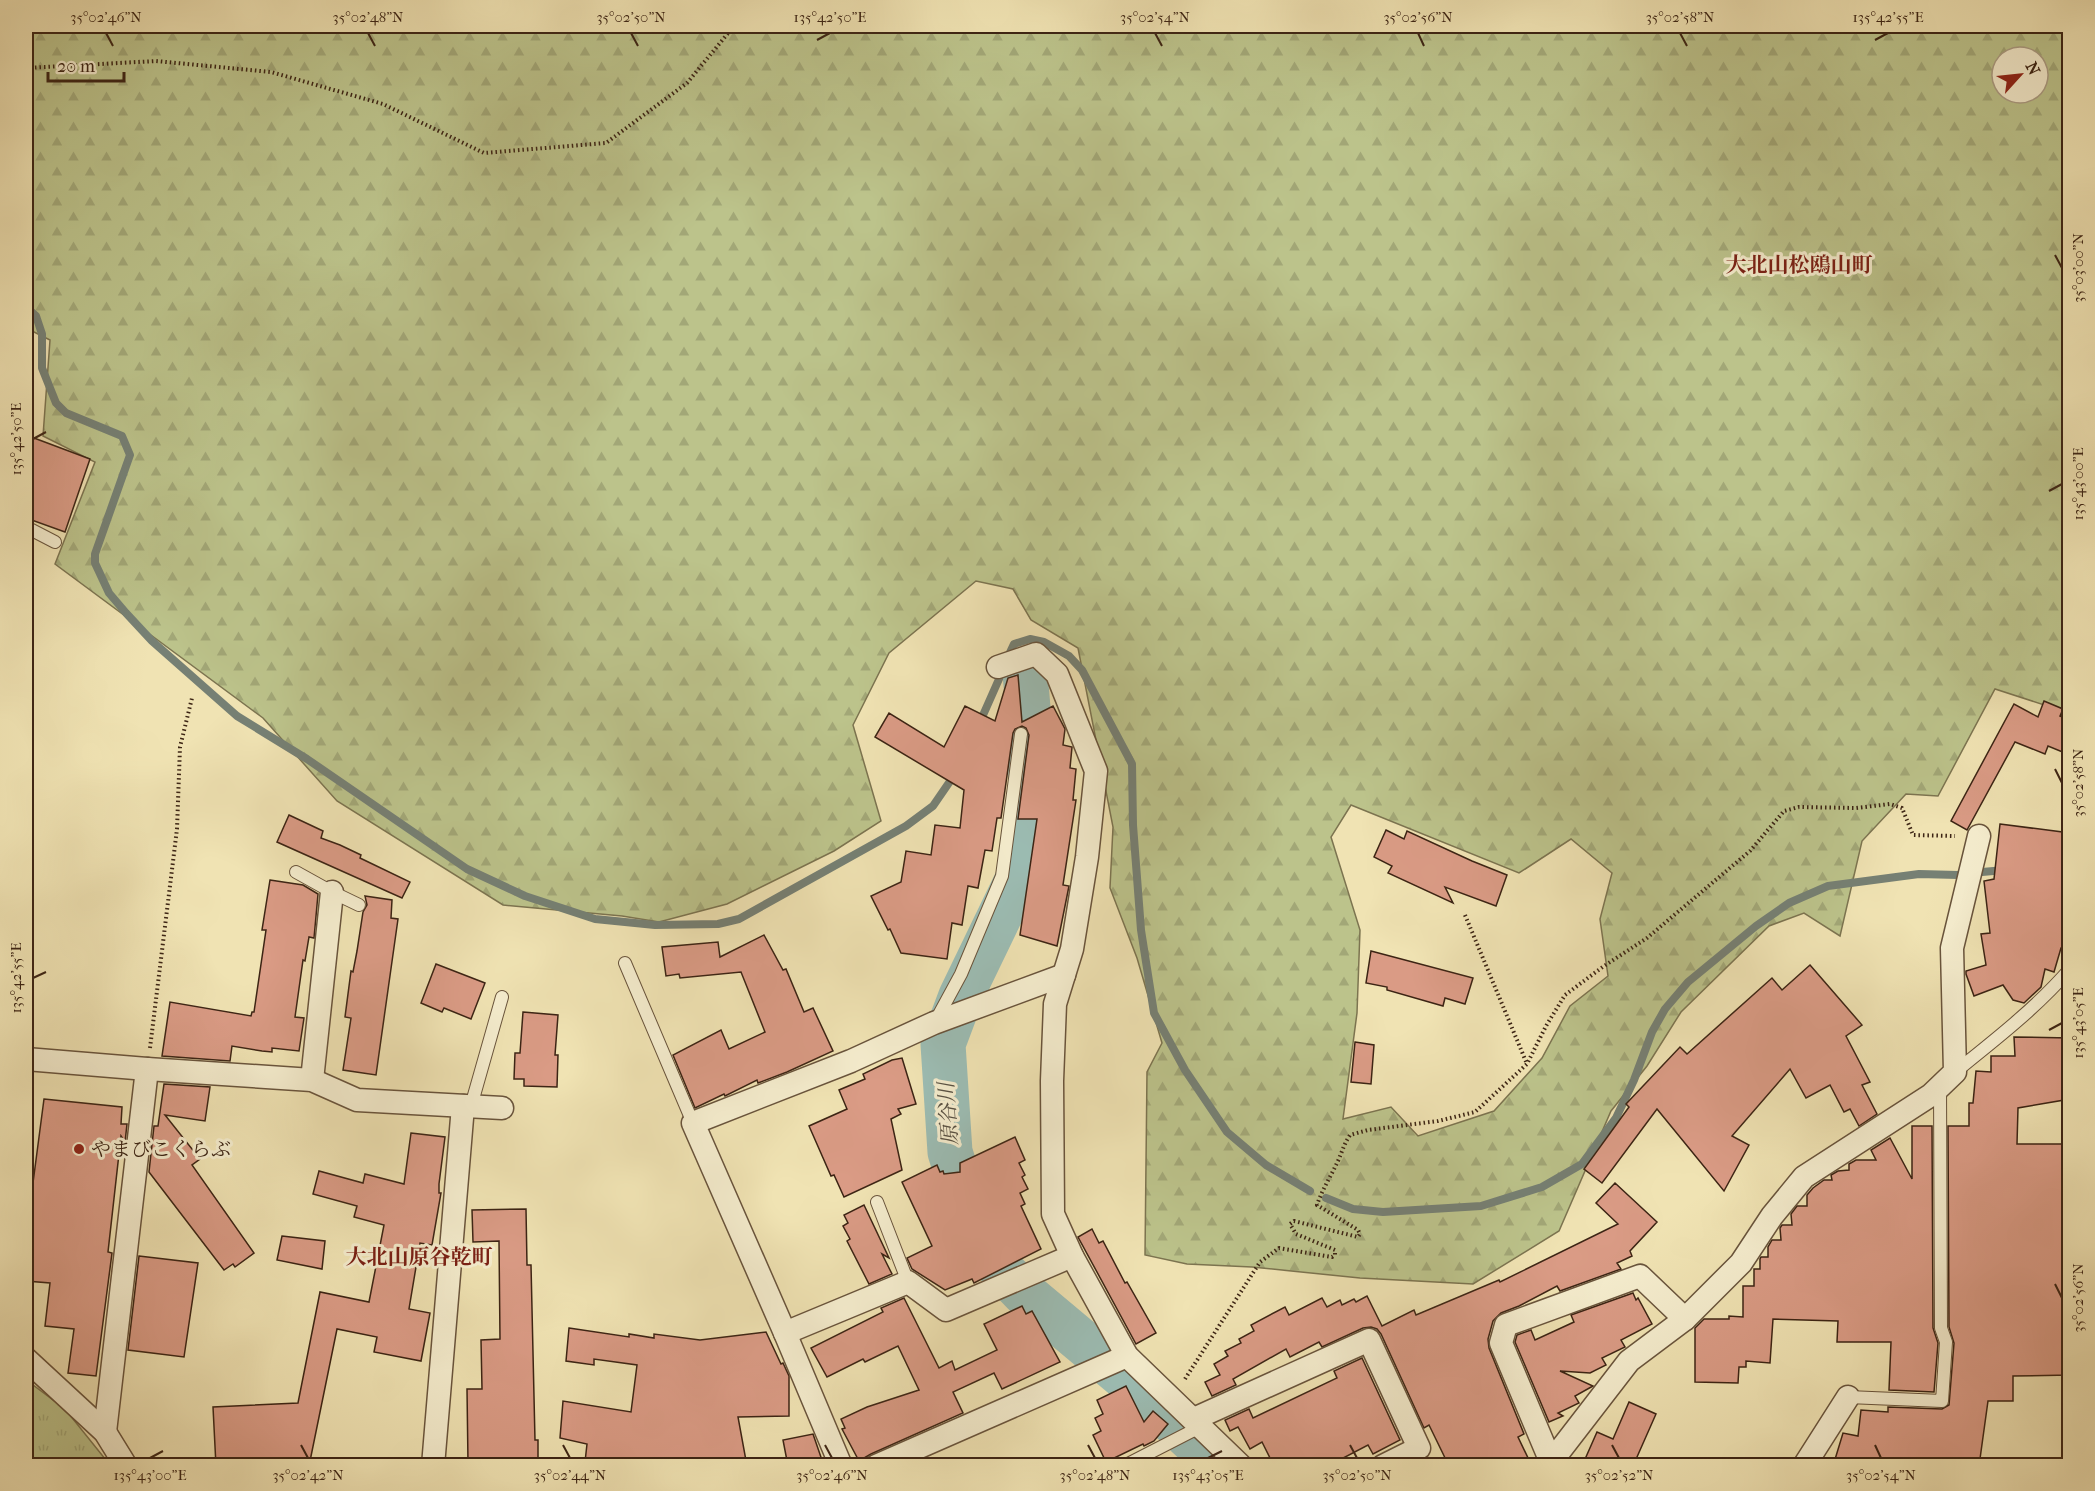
<svg xmlns="http://www.w3.org/2000/svg" width="2095" height="1491" font-family="'IM FELL French Canon','Noto Serif JP',serif">
	<defs>
		<pattern id="forest-firs" width="22" height="20" patternUnits="userSpaceOnUse" patternTransform="scale(1.5)"><rect width="22" height="20" fill="#bcc38b"/><path d="M5 1l3.5 6h-7zM16 11l3.5 6h-7z" fill="#a2a777"/></pattern>
		<pattern id="park-tufts" width="24" height="20" patternUnits="userSpaceOnUse" patternTransform="scale(1.5)"><rect width="24" height="20" fill="#bcc38b"/><path d="M3 7l-1-3M5 7V3M7 7l1-3M15 17l-1-3M17 17v-4M19 17l1-3" fill="none" stroke="#a2a777"/></pattern>
	</defs>
	<rect width="100%" height="100%" fill="#f0e3b3"/>
	<filter id="stains"><feTurbulence type="fractalNoise" baseFrequency=".00333" numOctaves="4"/><feColorMatrix values="0 0 0 0 .2 0 0 0 0 .09 0 0 0 0 .02 0 0 0 .5 -.17"/></filter>
	<radialGradient id="worn" r=".72"><stop offset=".6" stop-color="#630" stop-opacity="0"/><stop offset="1" stop-color="#630" stop-opacity=".3"/></radialGradient>
	<!-- forest -->
	<path fill="url(#forest-firs)" stroke="#7c7450" stroke-width="1.5" fill-rule="evenodd" d="M26,26H2069V713L1995,689L1938,796L1906,794L1862,841L1840,936L1804,913L1769,926L1681,1012L1647,1066L1611,1111L1559,1231L1473,1284L1360,1278L1252,1267L1187,1264L1145,1255L1147,1072L1162,1043L1137,958L1110,888L1113,827L1078,648L1031,620L1013,589L976,581L889,653L853,725L881,821L834,851L727,904L659,922L622,916L503,905L337,801L263,718L55,564L95,462L43,436L50,340L26,328ZM2002,57H2038V93H2002ZM1351,805L1519,873L1571,839L1612,873L1600,919L1608,976L1570,1006L1542,1058L1494,1111L1418,1136L1391,1107L1343,1119L1357,1013L1360,930L1331,837Z"/>
	<!-- park -->
	<polygon fill="url(#park-tufts)" stroke="#7c7450" stroke-width="1.5" points="26,1385 33,1385 65,1409 110,1465 26,1466"/>
	<g fill="none" stroke-linecap="round" stroke-linejoin="round">
		<!-- stream -->
		<g stroke="#768074" stroke-width="8">
			<polyline points="26,307 36,316 42,334 42,368 56,403 66,413 122,436 130,455 95,554 95,563 109,593 126,613 152,641 237,716 307,759 467,869 525,896 595,919 655,925 718,924 739,919 906,826 933,806 955,774"/>
			<polyline points="1007,659 1014,644 1030,639 1044,642 1069,656 1082,670 1132,764 1133,825 1141,930 1154,1013 1185,1070 1227,1132 1266,1165 1310,1191"/>
			<polyline points="980,722 1003,670"/>
			<polyline points="1982,872 2005,870"/>
			<polyline points="1326,1198 1353,1209 1383,1212 1481,1206 1542,1187 1582,1164 1616,1118 1634,1080 1652,1032 1665,1009 1688,982 1756,926 1789,903 1828,886 1919,874 1958,875"/>
		</g>
		<!-- river -->
		<polyline stroke="#9cbdb4" stroke-width="45" points="1025,673 1030,731 1031,792 1018,878 961,996 943,1044 950,1152 959,1181 1000,1268 1024,1293 1129,1381 1220,1466"/>
	</g>
	<!-- building -->
	<g fill="#da9b85" stroke="#3c2414" stroke-width="1.5">
		<polygon points="26,435 90,459 65,532 26,518"/>
		<polygon points="1018,675 1022,722 1053,706 1065,729 1063,745 1072,747 1070,768 1076,769 1073,800 1076,800 1063,885 1069,886 1057,946 1020,935 1037,819 1018,819 1029,735 1026,728 1022,726 1015,729 1013,733 1001,818 997,818 992,851 985,850 978,888 968,886 962,925 952,923 947,959 901,953 890,929 888,930 871,896 901,882 906,851 931,855 935,825 960,828 964,790 875,737 889,713 944,747 965,706 995,721 1008,678"/>
		<polygon points="2044,701 2063,709 2060,716 2070,720 2070,741 2065,753 2048,746 2045,754 2015,742 1967,830 1951,821 2014,704 2038,717"/>
		<polygon points="289,815 323,831 321,838 340,845 361,855 360,858 410,882 402,898 277,842"/>
		<polygon points="2000,824 2070,833 2070,928 2067,928 2067,948 2061,948 2054,972 2045,969 2041,987 2024,1003 2013,1000 2003,985 1974,996 1966,974 1966,971 1986,965 1981,934 1990,933 1984,881 1994,879"/>
		<polygon points="1386,830 1404,839 1407,831 1472,861 1507,875 1496,906 1445,887 1453,903 1388,873 1392,866 1374,857"/>
		<polygon points="270,880 303,885 318,894 314,938 309,937 305,961 303,960 295,1017 304,1018 299,1051 272,1048 272,1052 262,1051 232,1046 230,1061 162,1056 170,1002 251,1016 252,1012 254,1012 266,930 262,930"/>
		<polygon points="365,896 392,900 391,918 398,919 376,1075 343,1070 351,1018 345,1017 351,971 353,972 357,951 363,912 367,905"/>
		<polygon points="764,935 783,970 786,969 804,1012 813,1008 833,1051 787,1072 758,1083 757,1080 725,1096 724,1094 695,1108 673,1055 721,1030 729,1049 765,1032 741,972 680,978 679,974 666,976 662,947 718,942 720,957"/>
		<polygon points="1371,951 1473,978 1465,1004 1445,998 1443,1006 1387,990 1387,987 1366,983"/>
		<polygon points="436,964 485,983 471,1019 444,1008 442,1012 421,1003"/>
		<polygon points="1810,965 1862,1025 1846,1036 1870,1082 1862,1085 1877,1114 1859,1126 1850,1109 1844,1112 1830,1085 1806,1098 1790,1069 1732,1136 1749,1145 1724,1191 1657,1109 1602,1183 1584,1169 1629,1107 1626,1104 1680,1047 1687,1054 1772,978 1782,990"/>
		<polygon points="523,1012 558,1015 555,1055 558,1055 557,1087 524,1086 524,1079 514,1079 515,1053 520,1053"/>
		<polygon points="2014,1037 2070,1038 2070,1099 2018,1108 2017,1144 2062,1144 2062,1166 2070,1167 2070,1375 2013,1376 2013,1401 1988,1401 1979,1466 1833,1466 1843,1433 1858,1436 1861,1410 1888,1412 1888,1407 1942,1409 1949,1405 1954,1343 1949,1327 1948,1126 1969,1126 1969,1103 1973,1103 1976,1071 1991,1072 1991,1056 2015,1056"/>
		<polygon points="1355,1042 1374,1045 1371,1084 1351,1082"/>
		<polygon points="902,1058 916,1104 898,1109 901,1114 891,1119 902,1170 844,1197 834,1175 831,1176 809,1126 847,1109 839,1090 865,1079 863,1074 892,1060"/>
		<polygon points="164,1084 210,1087 205,1121 165,1115 200,1159 192,1165 254,1253 235,1267 233,1264 224,1270 149,1172 154,1126 158,1126"/>
		<polygon points="44,1099 122,1107 121,1124 127,1124 125,1142 121,1136 108,1252 112,1253 96,1376 68,1373 74,1329 45,1326 50,1283 26,1281 26,1257 31,1198"/>
		<polygon points="1912,1126 1932,1126 1933,1328 1938,1343 1934,1392 1889,1390 1891,1342 1837,1342 1838,1321 1773,1319 1770,1363 1746,1361 1746,1367 1739,1367 1738,1383 1695,1382 1695,1328 1704,1319 1729,1319 1729,1316 1743,1317 1743,1286 1754,1286 1754,1269 1760,1269 1760,1259 1761,1257 1768,1257 1768,1247 1772,1240 1781,1240 1780,1228 1782,1225 1792,1225 1791,1214 1797,1206 1807,1206 1807,1195 1813,1188 1824,1180 1832,1180 1831,1175 1838,1171 1849,1170 1849,1164 1856,1160 1876,1160 1871,1150 1890,1138 1912,1179"/>
		<polygon points="411,1133 445,1137 439,1184 439,1193 441,1193 432,1245 420,1243 409,1309 430,1313 421,1361 374,1352 377,1337 337,1329 309,1466 216,1466 213,1407 298,1403 320,1292 369,1302 384,1225 354,1217 357,1206 313,1194 319,1171 363,1183 365,1174 404,1184"/>
		<polygon points="1015,1137 1025,1160 1019,1163 1025,1175 1022,1177 1028,1189 1020,1193 1025,1204 1021,1206 1041,1249 974,1283 972,1279 945,1290 912,1269 907,1258 932,1246 902,1182 937,1165 940,1172 943,1171 944,1174 960,1172 960,1163"/>
		<polygon points="1615,1183 1657,1222 1630,1251 1632,1256 1617,1263 1621,1269 1560,1291 1557,1286 1519,1306 1501,1313 1493,1321 1488,1339 1489,1348 1524,1434 1518,1437 1529,1460 1517,1466 1449,1466 1429,1425 1424,1428 1381,1334 1377,1329 1371,1327 1363,1328 1322,1347 1319,1342 1290,1357 1286,1349 1233,1379 1236,1385 1212,1396 1205,1382 1220,1375 1214,1364 1228,1356 1225,1351 1241,1343 1239,1339 1254,1331 1251,1325 1285,1307 1289,1315 1322,1298 1327,1307 1340,1300 1342,1305 1354,1299 1356,1302 1367,1296 1382,1326 1414,1310 1416,1315 1499,1280 1500,1282 1618,1224 1596,1203"/>
		<polygon points="864,1205 889,1258 882,1254 892,1274 869,1284 847,1241 850,1239 843,1226 848,1223 844,1215"/>
		<polygon points="526,1209 527,1265 531,1265 535,1440 538,1440 538,1462 468,1463 467,1389 482,1389 481,1340 500,1339 499,1241 473,1242 472,1210"/>
		<polygon points="1092,1229 1099,1243 1103,1241 1125,1283 1127,1282 1156,1333 1136,1344 1078,1237"/>
		<polygon points="282,1236 325,1241 322,1269 277,1260"/>
		<polygon points="139,1256 198,1263 184,1357 128,1350"/>
		<polygon points="1633,1293 1636,1300 1638,1298 1652,1324 1621,1340 1625,1347 1602,1358 1606,1365 1590,1373 1560,1371 1593,1386 1575,1396 1579,1403 1558,1413 1563,1416 1549,1422 1515,1342 1517,1335 1531,1330 1535,1340 1574,1322 1571,1315"/>
		<polygon points="904,1298 939,1368 952,1361 955,1370 997,1350 984,1324 1022,1306 1026,1314 1032,1311 1060,1362 1002,1389 994,1373 953,1392 963,1413 871,1454 859,1461 842,1429 845,1428 841,1419 867,1407 919,1390 898,1346 865,1362 863,1359 827,1377 811,1348 883,1312 881,1308"/>
		<polygon points="569,1328 629,1337 629,1334 654,1338 654,1334 700,1340 766,1332 781,1364 783,1363 789,1376 789,1416 738,1417 747,1466 629,1466 585,1462 587,1444 560,1438 563,1401 631,1412 637,1365 594,1359 594,1365 566,1361"/>
		<polygon points="1362,1358 1400,1440 1373,1454 1368,1445 1328,1466 1274,1466 1262,1442 1250,1449 1238,1427 1230,1431 1225,1420 1249,1409 1253,1418 1337,1378 1334,1371"/>
		<polygon points="1126,1386 1144,1422 1153,1411 1168,1424 1154,1441 1144,1446 1143,1444 1106,1462 1093,1435 1101,1431 1095,1418 1103,1414 1097,1400"/>
		<polygon points="1629,1402 1656,1414 1633,1466 1582,1466 1597,1432 1613,1439"/>
		<polygon points="813,1434 824,1466 788,1466 783,1440"/>
	</g>
	<g fill="none" stroke-linecap="round" stroke-linejoin="round">
		<defs>
			<g id="lane">
				<polyline points="26,527 55,542"/>
				<polyline points="296,872 332,892 359,905"/>
				<polyline points="625,963 693,1123"/>
				<polyline points="935,1022 961,974 1002,876 1021,734"/>
				<path d="M1955,1072C1995,1040 2036,1008 2070,969"/>
				<polyline points="471,1106 502,997"/>
				<polyline points="877,1202 908,1282"/>
				<polyline points="1848,1397 1942,1401 1946,1342 1941,1328 1940,1087"/>
				<polyline points="1124,1466 1200,1427"/>
			</g>
			<g id="street">
				<polyline points="998,667 1036,654 1057,674 1096,771 1087,857 1072,949 1055,1004 1052,1081 1053,1214 1072,1256 1127,1356 1241,1466"/>
				<polyline points="26,1059 147,1069 312,1080 357,1100 502,1108"/>
				<polyline points="312,1080 332,892"/>
				<polyline points="785,1333 908,1282 946,1310 1072,1256"/>
				<polyline points="26,1359 105,1432 126,1466"/>
				<polyline points="1194,1419 1369,1340 1419,1448 1383,1466"/>
				<polyline points="105,1432 147,1069"/>
				<polyline points="1551,1462 1501,1343 1506,1325 1640,1276 1685,1319"/>
				<polyline points="433,1466 463,1106"/>
				<polyline points="841,1466 785,1333 693,1123 851,1061 934,1023 1064,975"/>
				<polyline points="876,1466 1127,1356"/>
				<polyline points="1548,1466 1629,1361 1685,1319 1741,1263 1772,1216 1804,1177 1931,1095 1955,1072 1952,948 1979,836"/>
				<polyline points="1804,1466 1848,1397"/>
			</g>
		</defs>
		<!-- lane casing -->
		<use href="#lane" stroke="#69543c" stroke-width="14"/>
		<!-- street casing -->
		<use href="#street" stroke="#69543c" stroke-width="25"/>
		<!-- path -->
		<g stroke="#3c2414" stroke-width="4" stroke-dasharray="1.5 3" stroke-linecap="butt">
			<polyline points="26,68 156,61 271,72 383,104 484,153 606,143 687,83 734,26"/>
			<polyline points="1465,915 1527,1064"/>
			<polyline points="150,1048 177,829 180,747 192,698"/>
			<path d="M1185,1379L1260,1262L1279,1248L1332,1257L1335,1255V1250L1296,1234L1290,1224L1294,1221L1358,1237L1360,1234L1358,1230L1317,1205C1322,1190 1331,1176 1338,1161C1342,1152 1344,1144 1350,1135L1368,1130L1438,1121L1475,1112L1527,1064L1546,1026L1565,995L1604,966L1647,938L1750,851L1784,811L1799,807L1856,808L1890,804L1902,808L1913,835L1955,836"/>
		</g>
		<!-- lane -->
		<use href="#lane" stroke="#f5edce" stroke-width="12"/>
		<!-- street -->
		<use href="#street" stroke="#f5edce" stroke-width="22"/>
	</g>
	<!-- ticks -->
	<path fill="none" stroke="#3c2414" stroke-width="2" d="M106,33L113,46M368,33L375,46M631,33L638,46M1155,33L1162,46M1418,33L1424,46M1680,33L1687,46M817,40L830,33M1875,40L1888,33M2055,255L2062,268M33,439L46,432M2049,491L2062,484M2055,769L2062,783M33,978L46,972M2049,1030L2062,1023M2055,1284L2062,1298M301,1445L308,1458M563,1445L570,1458M825,1445L832,1458M1088,1445L1095,1458M1350,1445L1357,1458M1612,1445L1619,1458M1875,1445L1881,1458M150,1458L163,1451M1208,1458L1222,1451"/>
	<!-- markers -->
	<circle fill="#8f2418" stroke="#f5edce" stroke-width="2" cx="79" cy="1149" r="6"/>
	<g text-anchor="middle" stroke-width="6" stroke-linejoin="round" paint-order="stroke">
		<!-- poi labels -->
		<g font-size="20" fill="#3c2414" stroke="#f5edce" text-anchor="start">
			<text x="91" y="1156">やまびこくらぶ</text>
		</g>
		<!-- neighbourhood labels -->
		<g font-size="21" font-weight="bold" fill="#7a1f14" stroke="#f5edce">
			<text x="1799" y="272">大北山松鴎山町</text>
			<text x="419" y="1264">大北山原谷乾町</text>
		</g>
		<!-- water labels -->
		<g font-size="21" font-style="italic" fill="#595244" stroke="#f5edce">
			<text transform="translate(948 1114) rotate(-94)" y="7">原谷川</text>
		</g>
	</g>
	<!-- margin -->
	<rect width="2095" height="1491" fill="none" stroke="#f0e3b3" stroke-width="66"/>
	<!-- north arrow -->
	<g transform="translate(2020 75) rotate(63)"><circle r="28" fill="#f5edce" stroke="#ab9d84" stroke-width="1.5"/>
	<path d="M0-4.5L10 22L0 15L-10 22Z" fill="#8f2418"/>
	<text y="-9" font-size="16" font-weight="bold" text-anchor="middle" fill="#3c2414">N</text>
	</g>
	<!-- scale -->
	<path d="M48 72v9h76v-9" fill="none" stroke="#3c2414" stroke-width="3"/>
	<text x="57" y="72" font-size="18" fill="#3c2414" stroke="#f5edce" stroke-width="4.5" paint-order="stroke">20 m</text>
	<rect x="33" y="33" width="2029" height="1425" fill="none" stroke="#3c2414" stroke-width="2"/>
	<g font-size="15" text-anchor="middle" fill="#3c2414">
		<text x="106" y="22">35°02'46"N</text>
		<text x="368" y="22">35°02'48"N</text>
		<text x="631" y="22">35°02'50"N</text>
		<text x="830" y="22">135°42'50"E</text>
		<text x="1155" y="22">35°02'54"N</text>
		<text x="1418" y="22">35°02'56"N</text>
		<text x="1680" y="22">35°02'58"N</text>
		<text x="1888" y="22">135°42'55"E</text>
		<text transform="translate(2078 268) rotate(-90)" y="5">35°03'00"N</text>
		<text transform="translate(16 439) rotate(-90)" y="5">135°42'50"E</text>
		<text transform="translate(2078 484) rotate(-90)" y="5">135°43'00"E</text>
		<text transform="translate(2078 783) rotate(-90)" y="5">35°02'58"N</text>
		<text transform="translate(16 978) rotate(-90)" y="5">135°42'55"E</text>
		<text transform="translate(2078 1023) rotate(-90)" y="5">135°43'05"E</text>
		<text transform="translate(2078 1298) rotate(-90)" y="5">35°02'56"N</text>
		<text x="150" y="1480">135°43'00"E</text>
		<text x="308" y="1480">35°02'42"N</text>
		<text x="570" y="1480">35°02'44"N</text>
		<text x="832" y="1480">35°02'46"N</text>
		<text x="1095" y="1480">35°02'48"N</text>
		<text x="1208" y="1480">135°43'05"E</text>
		<text x="1357" y="1480">35°02'50"N</text>
		<text x="1619" y="1480">35°02'52"N</text>
		<text x="1881" y="1480">35°02'54"N</text>
	</g>
	<rect width="100%" height="100%" filter="url(#stains)"/>
	<rect width="100%" height="100%" fill="url(#worn)"/>
</svg>
